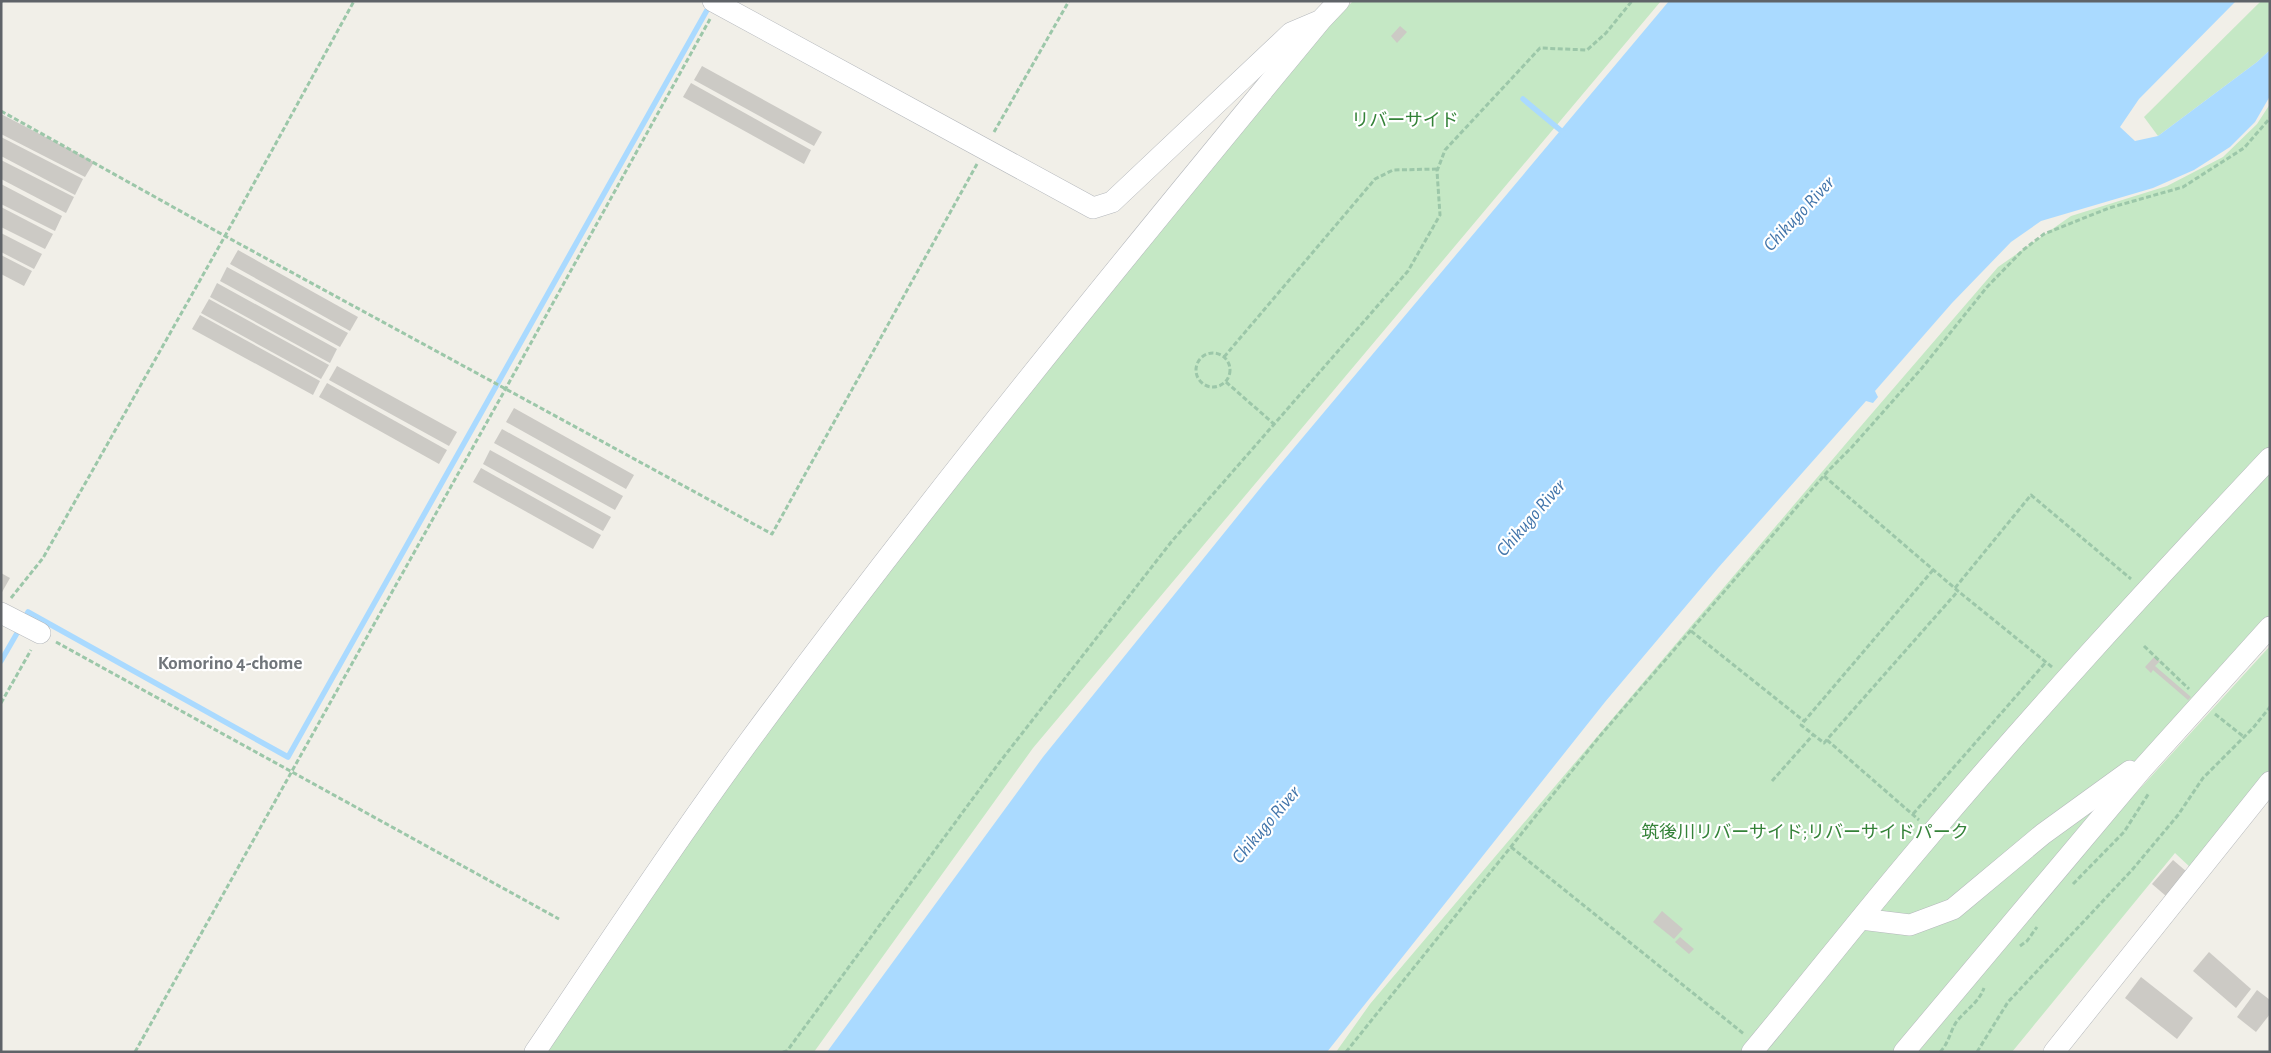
<svg xmlns="http://www.w3.org/2000/svg" width="2271" height="1053" font-family="'Alegreya Sans','Noto Sans JP',sans-serif">
	<rect width="100%" height="100%" fill="#f1efe8"/>
	<!-- green -->
	<g fill="#c5e8c5">
		<polygon points="1353,1 1661,1 1033,748 814,1052 547,1052 701,820 990,439 1328,27"/>
		<polygon points="2261,1 2270,1 2270,50 2257,62 2158,136 2144,117"/>
		<polygon points="2270,104 2270,622 1911,1052 1336,1052 1370,1004 1855,433 1998,267 2071,216 2167,186 2223,157 2257,124"/>
		<polygon points="2270,646 2270,773 2192,869 2175,853 2012,1052 1918,1052 2074,861"/>
	</g>
	<!-- water -->
	<polygon fill="#aadaff" points="1669,1 2236,1 2139,99 2120,127 2135,141 2158,136 2257,62 2270,50 2270,96 2255,122 2230,147 2194,170 2153,188 2041,221 2011,242 1952,303 1875,391 1878,397 1873,403 1866,401 1718,568 1605,702 1327,1052 827,1052 1043,757 1262,486"/>
	<g fill="none" stroke-linecap="round" stroke-linejoin="round">
		<!-- stream -->
		<g stroke="#aadaff" stroke-width="5.5">
			<polyline points="1523,99 1565,134"/>
			<polyline points="24,619 28,612 288,757 711,3"/>
			<polyline points="1,661 20,628"/>
		</g>
	</g>
	<!-- building -->
	<g fill="#cccac5">
		<polygon points="1400,26 1407,32 1397,43 1391,36"/>
		<polygon points="702,66 822,132 814,146 694,80"/>
		<polygon points="691,83 811,150 804,164 683,97"/>
		<polygon points="1,114 94,162 85,177 1,134"/>
		<polygon points="1,137 83,179 75,195 1,156"/>
		<polygon points="1,160 74,197 66,213 1,179"/>
		<polygon points="1,184 62,216 55,231 1,204"/>
		<polygon points="1,207 53,234 45,249 1,227"/>
		<polygon points="1,233 42,254 34,269 1,252"/>
		<polygon points="238,250 358,317 350,331 230,264"/>
		<polygon points="1,255 32,271 24,286 1,274"/>
		<polygon points="227,267 348,333 340,347 220,281"/>
		<polygon points="217,283 337,349 330,363 210,297"/>
		<polygon points="209,299 329,365 321,379 201,313"/>
		<polygon points="200,315 320,381 313,395 192,329"/>
		<polygon points="337,366 457,432 449,446 329,380"/>
		<polygon points="327,383 447,450 439,464 319,397"/>
		<polygon points="514,408 634,475 626,489 506,422"/>
		<polygon points="502,429 623,496 615,510 494,443"/>
		<polygon points="490,450 611,517 603,531 483,464"/>
		<polygon points="481,468 601,535 593,549 473,482"/>
		<polygon points="1,573 10,578 1,594"/>
		<polygon points="2154,657 2160,661 2155,666 2191,697 2188,700 2153,670 2151,673 2145,667"/>
		<polygon points="2173,860 2187,872 2166,896 2152,884"/>
		<polygon points="1662,911 1683,929 1674,939 1653,922"/>
		<polygon points="1680,937 1694,949 1689,954 1675,942"/>
		<polygon points="2209,952 2251,989 2236,1008 2193,971"/>
		<polygon points="2141,977 2193,1018 2177,1039 2125,998"/>
		<polygon points="2257,990 2270,1000 2270,1014 2256,1032 2237,1017"/>
	</g>
	<g fill="none" stroke-linecap="round" stroke-linejoin="round">
		<defs>
			<g id="minor">
				<polyline points="713,1 1093,208 1112,202 1291,33 1317,22"/>
				<polyline points="1,613 40,633"/>
				<polyline points="1861,919 1910,925 1953,909 2043,834 2130,771"/>
				<path d="M535,1052C606,947 675,842 750,740C932,493 1126,256 1321,20L1339,1"/>
				<path d="M1752,1052C1807,986 1860,918 1915,853C2029,717 2149,587 2270,458"/>
				<polyline points="1904,1052 2142,769 2270,627"/>
				<polyline points="2054,1052 2270,782"/>
			</g>
		</defs>
		<!-- minor casing -->
		<use href="#minor" stroke="#b5b8bc" stroke-width="22"/>
		<!-- path -->
		<g stroke="#9cc7a9" stroke-width="3" stroke-dasharray="5 2.5" stroke-linecap="butt">
			<polyline points="1,2 2,1"/>
			<polyline points="1,111 225,236 772,534 977,164"/>
			<polyline points="994,132 1069,1"/>
			<circle cx="1213" cy="370" r="17"/>
			<polyline points="1224,357 1375,179 1393,170 1438,169"/>
			<polyline points="1226,382 1274,424"/>
			<polyline points="1824,476 1958,591 2052,667"/>
			<polyline points="1933,570 1801,725 1824,743 1958,591"/>
			<polyline points="1955,588 2031,495 2131,579"/>
			<polyline points="11,598 43,558 225,236 354,1"/>
			<polyline points="1691,631 1804,721"/>
			<polyline points="56,642 559,919"/>
			<polyline points="2144,646 2189,689"/>
			<polyline points="1,703 31,650"/>
			<polyline points="2215,714 2244,737"/>
			<polyline points="1827,740 1919,820"/>
			<polyline points="1772,781 1813,735"/>
			<polyline points="1913,814 2046,662"/>
			<polyline points="1511,847 1744,1034"/>
			<polyline points="2073,884 2124,832 2149,793"/>
			<polyline points="2020,946 2027,941 2037,927"/>
			<polyline points="135,1052 506,388 710,19"/>
			<polyline points="783,1052 787,1051 999,763 1172,541 1408,271 1440,215 1437,171 1445,150 1540,48 1587,50 1606,33 1632,1"/>
			<polyline points="1346,1052 1600,736 1827,472 1852,447 1922,368 1987,287 2023,250 2044,234 2109,208 2183,187 2244,148 2270,118"/>
			<path d="M1940,1052C1949,1043 1950,1031 1957,1021C1967,1009 1979,1002 1984,988"/>
			<polyline points="1977,1052 2008,1002 2132,870 2178,815 2203,778 2253,728 2270,707"/>
		</g>
		<!-- minor -->
		<use href="#minor" stroke="#fff" stroke-width="21"/>
	</g>
	<g text-anchor="middle" stroke-width="4.5" stroke-linejoin="round" paint-order="stroke">
		<!-- park labels -->
		<g font-size="18" fill="#348238" stroke="#fff">
			<text x="1405" y="126">リバーサイド</text>
			<text x="1805" y="838">筑後川リバーサイド;リバーサイドパーク</text>
		</g>
		<!-- water labels -->
		<g font-size="19" font-style="italic" fill="#4174aa" stroke="#fff">
			<text transform="translate(1798 213) rotate(-47)" y="7">Chikugo River</text>
			<text transform="translate(1530 517) rotate(-49)" y="7">Chikugo River</text>
			<text transform="translate(1265 824) rotate(-50)" y="7">Chikugo River</text>
		</g>
		<!-- neighbourhood labels -->
		<g font-size="19" font-weight="bold" fill="#70757a" stroke="#fff">
			<text x="230" y="669">Komorino 4-chome</text>
		</g>
	</g>
	<!-- border -->
	<rect width="2271" height="1053" fill="none" stroke="#5f6368" stroke-width="5"/>
</svg>
